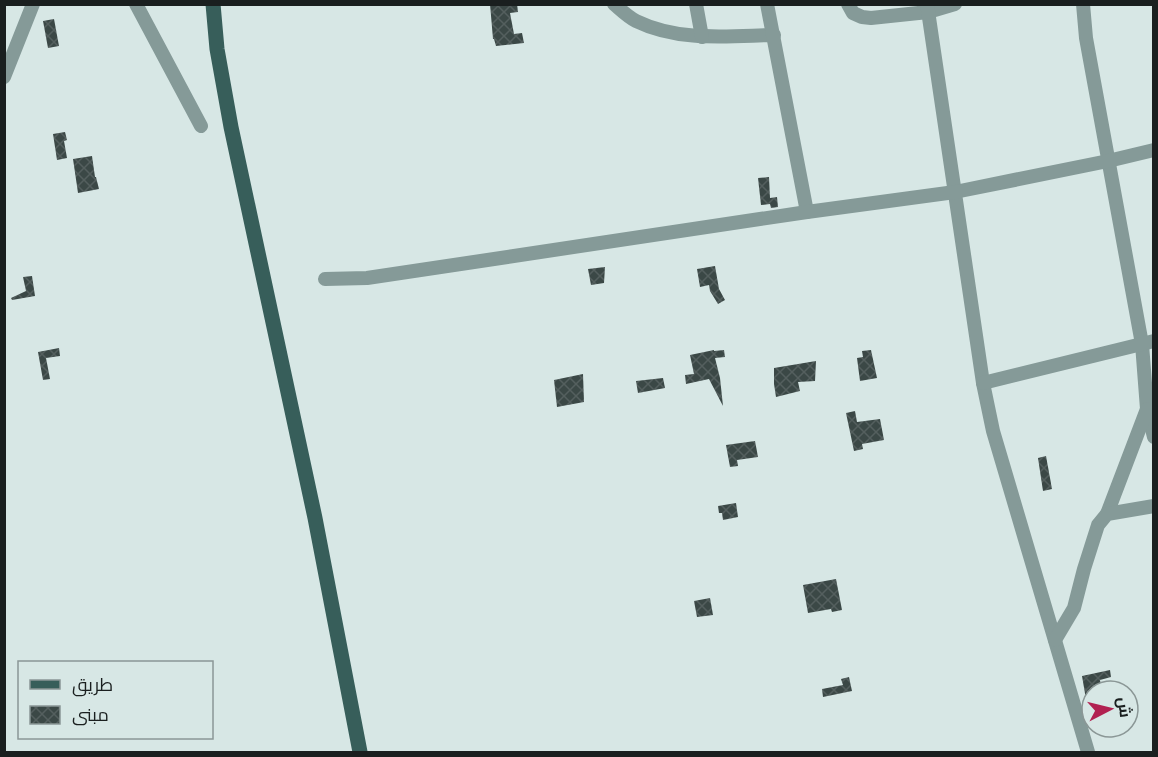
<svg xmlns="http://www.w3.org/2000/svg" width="1158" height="757" font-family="'Sofia Sans Condensed',Cairo,sans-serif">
	<defs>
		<pattern id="building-cross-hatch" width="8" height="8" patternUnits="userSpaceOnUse" patternTransform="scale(1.5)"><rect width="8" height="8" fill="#3b4846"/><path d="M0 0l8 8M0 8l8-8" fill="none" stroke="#545f5e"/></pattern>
	</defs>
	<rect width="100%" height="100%" fill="#d7e7e5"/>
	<!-- building -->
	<g fill="url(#building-cross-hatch)">
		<polygon points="490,4 517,4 518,12 510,13 514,34 522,33 524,43 496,46 494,39 493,39"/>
		<polygon points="54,19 59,46 48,48 43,21"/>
		<polygon points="65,132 67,140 64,141 67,158 57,160 53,134"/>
		<polygon points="92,156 95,177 96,177 99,189 78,193 73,159"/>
		<polygon points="769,177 770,198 777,197 778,207 771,208 770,204 761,205 758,178"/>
		<polygon points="715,266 719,289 725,300 718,304 710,291 709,285 700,287 697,269"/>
		<polygon points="605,267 604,283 591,285 588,269"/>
		<polygon points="32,276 35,296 12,300 11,298 26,291 23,277"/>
		<polygon points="59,348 60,356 46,358 50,379 43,380 38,352"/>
		<polygon points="714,350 714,351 724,350 725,357 715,358 720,378 723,406 709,379 686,384 685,375 694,374 690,355"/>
		<polygon points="871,350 877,378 860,381 857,358 863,357 862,351"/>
		<polygon points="816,361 815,381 798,382 800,391 776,397 774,384 774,368"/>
		<polygon points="583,374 584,402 557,407 554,380"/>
		<polygon points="663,378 665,388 638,393 636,381"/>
		<polygon points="855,411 857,422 880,419 884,440 862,444 863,449 854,451 846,413"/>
		<polygon points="755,441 758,457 737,460 738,466 730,467 726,445"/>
		<polygon points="1046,456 1052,489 1043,491 1038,458"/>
		<polygon points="736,503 738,517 723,520 722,513 719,513 718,506"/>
		<polygon points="836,579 842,610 832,612 831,609 808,613 803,585"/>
		<polygon points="710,598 713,615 697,617 694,601"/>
		<polygon points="1110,670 1111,677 1100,680 1102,691 1092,691 1092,710 1088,711 1082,676"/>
		<polygon points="849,677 852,691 823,697 822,689 843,685 841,679"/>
	</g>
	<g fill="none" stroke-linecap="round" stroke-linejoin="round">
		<!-- minor -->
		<g stroke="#859a98" stroke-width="14">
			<polyline points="136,4 201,126"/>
			<path d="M614,4C621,10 628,17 636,21C679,42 728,36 774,35"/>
			<polyline points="696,4 702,37"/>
			<polyline points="767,4 807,212"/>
			<polyline points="848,4 853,13 862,17 871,18 928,12 955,4"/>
			<polyline points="927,4 983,383 993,431 1088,752"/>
			<polyline points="1083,4 1086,38 1142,344 1147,409 1154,437"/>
			<polyline points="4,77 33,4"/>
			<polyline points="325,279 367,278 807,212 955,192 1108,161 1154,150"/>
			<polyline points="983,383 1154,341"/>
			<polyline points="1107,514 1147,409"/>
			<polyline points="1055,640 1074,608 1084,569 1098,525 1107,514 1154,506"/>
		</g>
		<!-- major -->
		<polyline stroke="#375e5a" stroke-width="15" points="213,4 217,49 231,127 315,518 360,752"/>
	</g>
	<!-- border -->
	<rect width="1158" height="757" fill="none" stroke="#1a1f1f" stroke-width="12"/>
	<!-- legend -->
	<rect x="18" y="661" width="195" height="78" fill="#d7e7e5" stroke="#8b9796" stroke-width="1.5"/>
	<rect x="30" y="680" width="30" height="9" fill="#375e5a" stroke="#8b9796" stroke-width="1.5"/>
	<text x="72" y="691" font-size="18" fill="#1a1f1f">طريق</text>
	<rect x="30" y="706" width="30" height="18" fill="url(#building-cross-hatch)" stroke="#8b9796" stroke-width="1.5"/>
	<text x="72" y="721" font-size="18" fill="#1a1f1f">مبنى</text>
	<!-- north arrow -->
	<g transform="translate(1110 709) rotate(83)"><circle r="28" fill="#d7e7e5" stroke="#8b9796" stroke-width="1.5"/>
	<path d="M0-4.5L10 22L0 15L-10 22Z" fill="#b12151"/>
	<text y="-9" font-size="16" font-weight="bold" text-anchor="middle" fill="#1a1f1f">ش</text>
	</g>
</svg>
